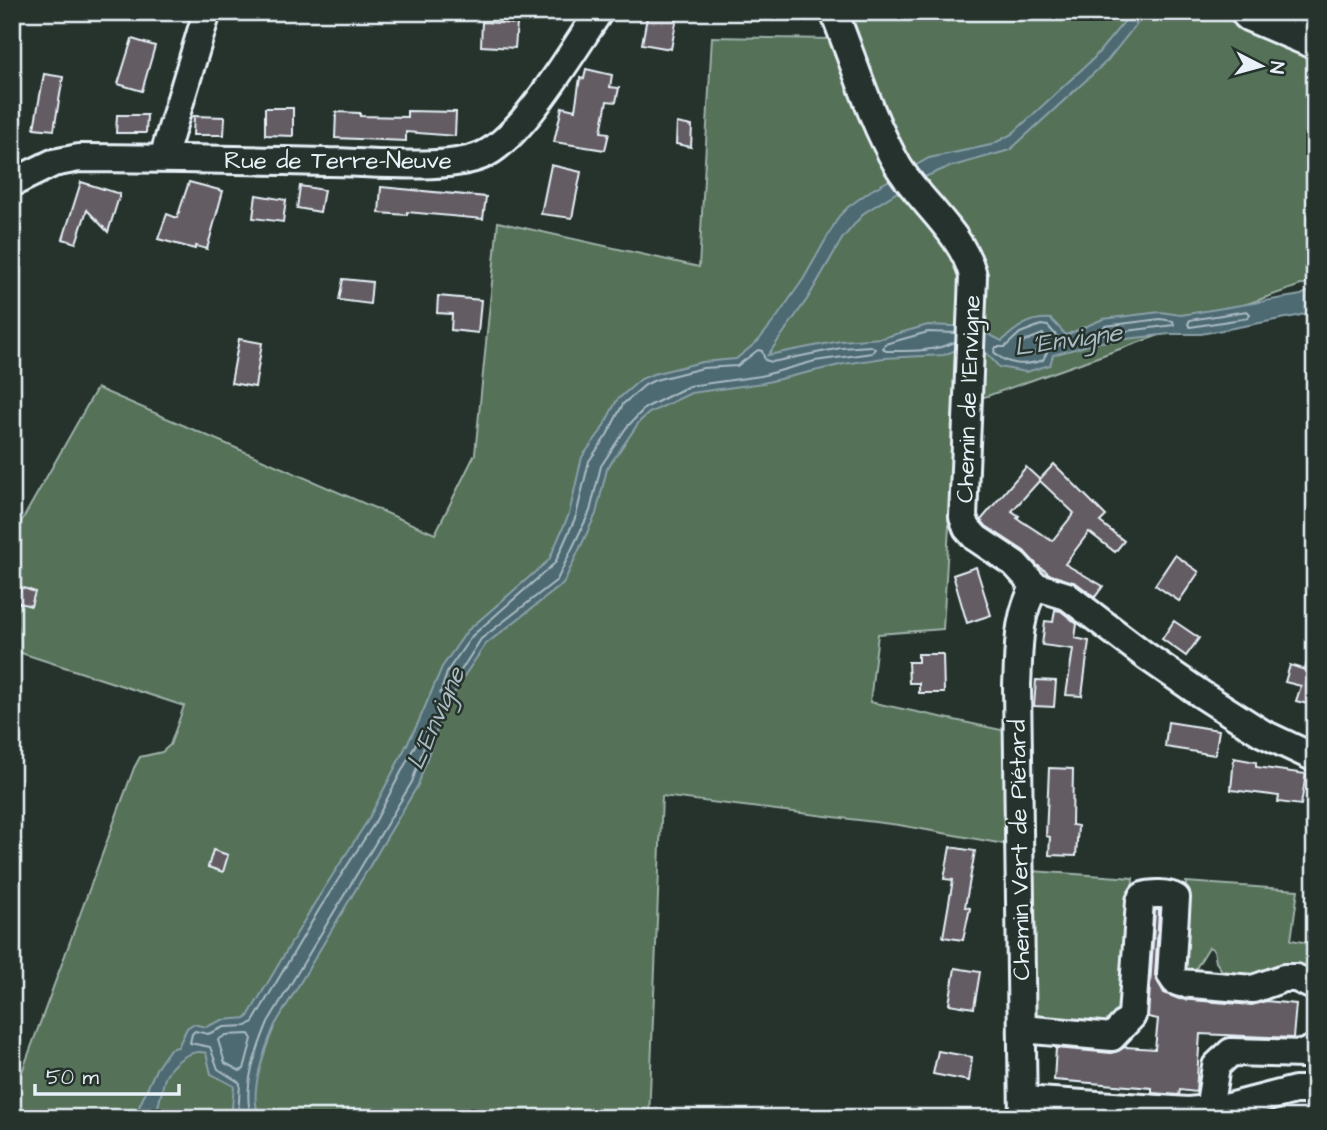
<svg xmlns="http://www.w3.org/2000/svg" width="1327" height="1130" font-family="'Architects Daughter',sans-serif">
	<rect width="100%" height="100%" fill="#26332d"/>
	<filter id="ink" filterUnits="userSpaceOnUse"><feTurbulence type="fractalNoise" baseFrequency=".0143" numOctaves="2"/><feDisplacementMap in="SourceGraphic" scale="14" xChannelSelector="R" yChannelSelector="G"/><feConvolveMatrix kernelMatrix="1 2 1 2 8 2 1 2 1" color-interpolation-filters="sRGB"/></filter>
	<g filter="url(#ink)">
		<!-- green -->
		<g fill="#557158" stroke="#9eb1a8" stroke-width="2">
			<polygon points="823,12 1315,12 1315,280 956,407 943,629 878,634 870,702 1006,731 1004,844 899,825 662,796 649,1118 12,1118 12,1099 134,768 140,757 162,752 170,745 184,706 12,650 12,538 97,388 435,534 475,454 498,222 699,267 712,37 833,39"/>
			<polygon points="1031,871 1133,878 1124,1014 1107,1031 1034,1024"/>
			<polygon points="1186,882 1298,890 1291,940 1315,944 1315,975 1263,977 1225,975 1216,962 1214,950 1209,947 1196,968 1188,975 1179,971"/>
		</g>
		<!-- water -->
		<path fill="#4d6a73" stroke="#8ba0a8" stroke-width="2" d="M1132,12H1146L1107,61L1010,150L946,168L915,181L864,213L842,239L808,298L768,355L840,341L882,338L928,325L974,327L1002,341C1016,328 1030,317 1051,319L1066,335L1103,319L1160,312L1181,315L1301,295L1315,288V311L1297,316L1201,334H1170L1100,342L1053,355L1050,365L1026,372L999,367L983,349L963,347L944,355L884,358L844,364L763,383L691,393L649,413L640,421L607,469L596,514L563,584L486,644L460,682L441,717L418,785L275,1025C266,1046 246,1098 261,1118H231L234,1086L211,1074L206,1053C191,1048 171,1063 165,1078C161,1091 160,1105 154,1118H134L156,1069L170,1049L178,1047L187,1028L193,1024L206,1027L222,1020L247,1018L314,904L368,820L418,723L442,667L467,631L549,560L569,514L582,457L601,431L617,400L641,379L653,374L702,362L736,359L758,341L777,317L804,278L839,216L848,207L870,191L929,158L991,145L1012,134L1094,58Z"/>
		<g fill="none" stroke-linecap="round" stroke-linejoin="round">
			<!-- shore -->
			<g stroke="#aabbc3" stroke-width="2">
				<polygon points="1247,311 1250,314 1248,318 1190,327 1188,324 1190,320"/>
				<polygon points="1160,319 1173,321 1174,325 1103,334 1100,331 1105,326"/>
				<path d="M1041,325L1048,326L1061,341L1060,345L1048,350L1043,360C1026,366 1007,366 994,352L996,347H1005L1020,333Z"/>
				<path d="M1043,334L1046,340C1035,350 1035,361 1017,353V349L1025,341Z"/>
				<path d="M955,342C933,352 910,351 886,351L883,348L885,344L928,332L956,333"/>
				<polygon points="871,346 875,349 872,353 815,361 761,376 689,386 645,408 626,428 601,466 590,511 557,580 481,639 446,694 440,694 448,670 472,636 555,563 576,516 589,461 607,435 623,404 645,385 655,380 703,368 737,366 758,350 762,351 765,360 772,362 841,348"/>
				<polygon points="249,1034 252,1039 244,1069 240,1071 225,1063 218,1040 226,1035"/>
				<path d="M238,1118L240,1083L218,1069L210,1047L190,1043L192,1034L195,1031L208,1034L224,1027L247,1026L253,1022L320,908L374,824L422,732L426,731L428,735L412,782L268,1022C257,1049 241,1089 252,1118"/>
			</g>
		</g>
		<!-- building -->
		<g fill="#645c64" stroke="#e8f1f8" stroke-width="2">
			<polygon points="648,12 678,12 671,49 642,44"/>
			<polygon points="482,22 517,24 515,48 481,46"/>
			<polygon points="132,39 155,46 142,91 118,84"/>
			<polygon points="586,69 612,75 610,87 619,88 616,102 607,101 601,132 609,133 605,150 554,142 562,107 575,110 580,78 584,79"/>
			<polygon points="44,74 63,77 54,130 34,128"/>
			<polygon points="265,108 293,108 293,136 265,135"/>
			<polygon points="407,111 456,112 455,136 406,132 406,141 335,138 336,112 360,113 360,116 407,117"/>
			<polygon points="117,115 147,115 146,133 116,133"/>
			<polygon points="194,116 225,117 224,135 193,135"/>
			<polygon points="677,123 692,126 691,147 676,144"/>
			<polygon points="551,165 581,172 572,218 541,214"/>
			<polygon points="81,182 120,194 108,232 87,210 76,243 63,239"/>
			<polygon points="189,182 223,191 207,249 196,246 195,249 158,239 167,214 177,218"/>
			<polygon points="300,186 324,190 320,212 297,208"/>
			<polygon points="381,187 486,197 483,219 407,212 407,215 379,213"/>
			<polygon points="256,195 286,200 283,222 253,218"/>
			<polygon points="343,279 372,282 370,304 339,300"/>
			<polygon points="438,296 481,300 478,333 451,330 452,314 437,313"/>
			<polygon points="239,339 262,343 255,387 231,383"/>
			<polygon points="1054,464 1106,516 1100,522 1124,541 1115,552 1089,532 1065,564 1103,586 1095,597 1076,583 1051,575 1037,565 1024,551 986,526 981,520 1026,467 1040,480 1012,511 1019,516 1017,518 1052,541 1074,513 1039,480"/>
			<polygon points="1175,555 1199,572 1179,601 1155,585"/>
			<polygon points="976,567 991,615 967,623 953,575"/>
			<polygon points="21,587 35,592 31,606 16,602"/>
			<polygon points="1055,610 1061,611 1077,624 1075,638 1089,641 1082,696 1066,695 1073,649 1042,645 1045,621 1053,622"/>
			<polygon points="1174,621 1199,638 1186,656 1162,639"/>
			<polygon points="1310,652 1315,653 1315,706 1296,701 1301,686 1285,682 1290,665 1305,670"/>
			<polygon points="918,654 943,654 944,693 919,693 919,683 909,683 908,662 918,662"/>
			<polygon points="1036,680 1056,681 1054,707 1034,706"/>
			<polygon points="1168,722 1219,730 1215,755 1165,747"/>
			<polygon points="1234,758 1256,762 1256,767 1306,774 1301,805 1278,802 1279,796 1231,790"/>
			<polygon points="1049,768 1073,769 1072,825 1078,826 1076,856 1049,855 1050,837 1046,836"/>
			<polygon points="950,847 975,851 965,907 970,908 963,940 943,937 953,880 944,879"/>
			<polygon points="213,850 228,855 223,872 208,867"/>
			<polygon points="1155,910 1159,910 1155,975 1164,993 1179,999 1252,1005 1266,1001 1296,1004 1293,1038 1200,1034 1196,1092 1180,1090 1179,1095 1152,1093 1152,1088 1054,1080 1056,1048 1111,1053 1118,1051 1125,1047 1155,1049 1158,1019 1148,1017"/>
			<polygon points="955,968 980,972 974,1008 949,1004"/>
			<polygon points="938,1051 972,1057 969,1081 933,1074"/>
		</g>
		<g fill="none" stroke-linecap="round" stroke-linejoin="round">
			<defs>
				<g id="minor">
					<path d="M834,12C854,62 871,120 898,166C920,202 964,235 973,276L963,517L967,528L976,538L1015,564L1035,586L1067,596L1146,656L1201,694L1262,733L1315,758"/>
					<polyline points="163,158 207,12"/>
					<path d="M12,183L53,163L79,158C162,158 245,160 329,162C369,162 453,172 487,153C525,132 574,49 599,12"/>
					<path d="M1022,1029L1112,1037L1132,1016L1140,901L1143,896C1152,893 1168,893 1176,898L1171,975L1175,981L1180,983L1253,989L1284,978H1296L1315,987"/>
					<polyline points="1023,1100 1188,1111 1229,1107 1295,1090 1315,1090"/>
					<polyline points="1209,1110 1216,1066 1231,1052 1303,1054 1315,1048"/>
					<path d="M1023,1118L1017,685C1019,650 1017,617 1035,586"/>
				</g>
				<polyline id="highway" points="1251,12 1315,39"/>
			</defs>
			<!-- minor casing -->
			<use href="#minor" stroke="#e8f1f8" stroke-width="32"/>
			<!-- highway casing -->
			<use href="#highway" stroke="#e8f1f8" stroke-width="44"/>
			<!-- minor -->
			<use href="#minor" stroke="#26332d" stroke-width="26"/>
			<!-- highway -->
			<use href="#highway" stroke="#26332d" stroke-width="38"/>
		</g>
	</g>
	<g text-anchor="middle" stroke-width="5" stroke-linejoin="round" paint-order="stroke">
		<!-- street labels -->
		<g font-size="24" fill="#e8f1f8" stroke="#26332d">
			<text x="338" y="168">Rue de Terre-Neuve</text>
			<text transform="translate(968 399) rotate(-88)" y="8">Chemin de l'Envigne</text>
			<text transform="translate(1019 850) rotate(-91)" y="8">Chemin Vert de Piétard</text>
		</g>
		<!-- water labels -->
		<g font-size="26" font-style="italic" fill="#aabbc3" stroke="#26332d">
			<text transform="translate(1068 339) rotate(-8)" y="9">L'Envigne</text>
			<text transform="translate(435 718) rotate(-66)" y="9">L'Envigne</text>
		</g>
	</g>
	<!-- margin -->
	<rect width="1327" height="1130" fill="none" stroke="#26332d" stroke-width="42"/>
	<rect x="21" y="21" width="1285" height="1088" fill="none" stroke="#e8f1f8" stroke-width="2.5" filter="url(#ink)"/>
	<!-- north arrow -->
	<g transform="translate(1261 66) rotate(96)" stroke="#26332d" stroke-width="5" paint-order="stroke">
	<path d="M0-5L12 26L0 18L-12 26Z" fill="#e8f1f8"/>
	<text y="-10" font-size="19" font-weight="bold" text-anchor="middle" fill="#e8f1f8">N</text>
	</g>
	<!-- scale -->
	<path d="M35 1084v10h144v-10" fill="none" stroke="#e8f1f8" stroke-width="3.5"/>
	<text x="46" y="1084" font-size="21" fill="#e8f1f8" stroke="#26332d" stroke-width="5" paint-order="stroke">50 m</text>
</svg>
